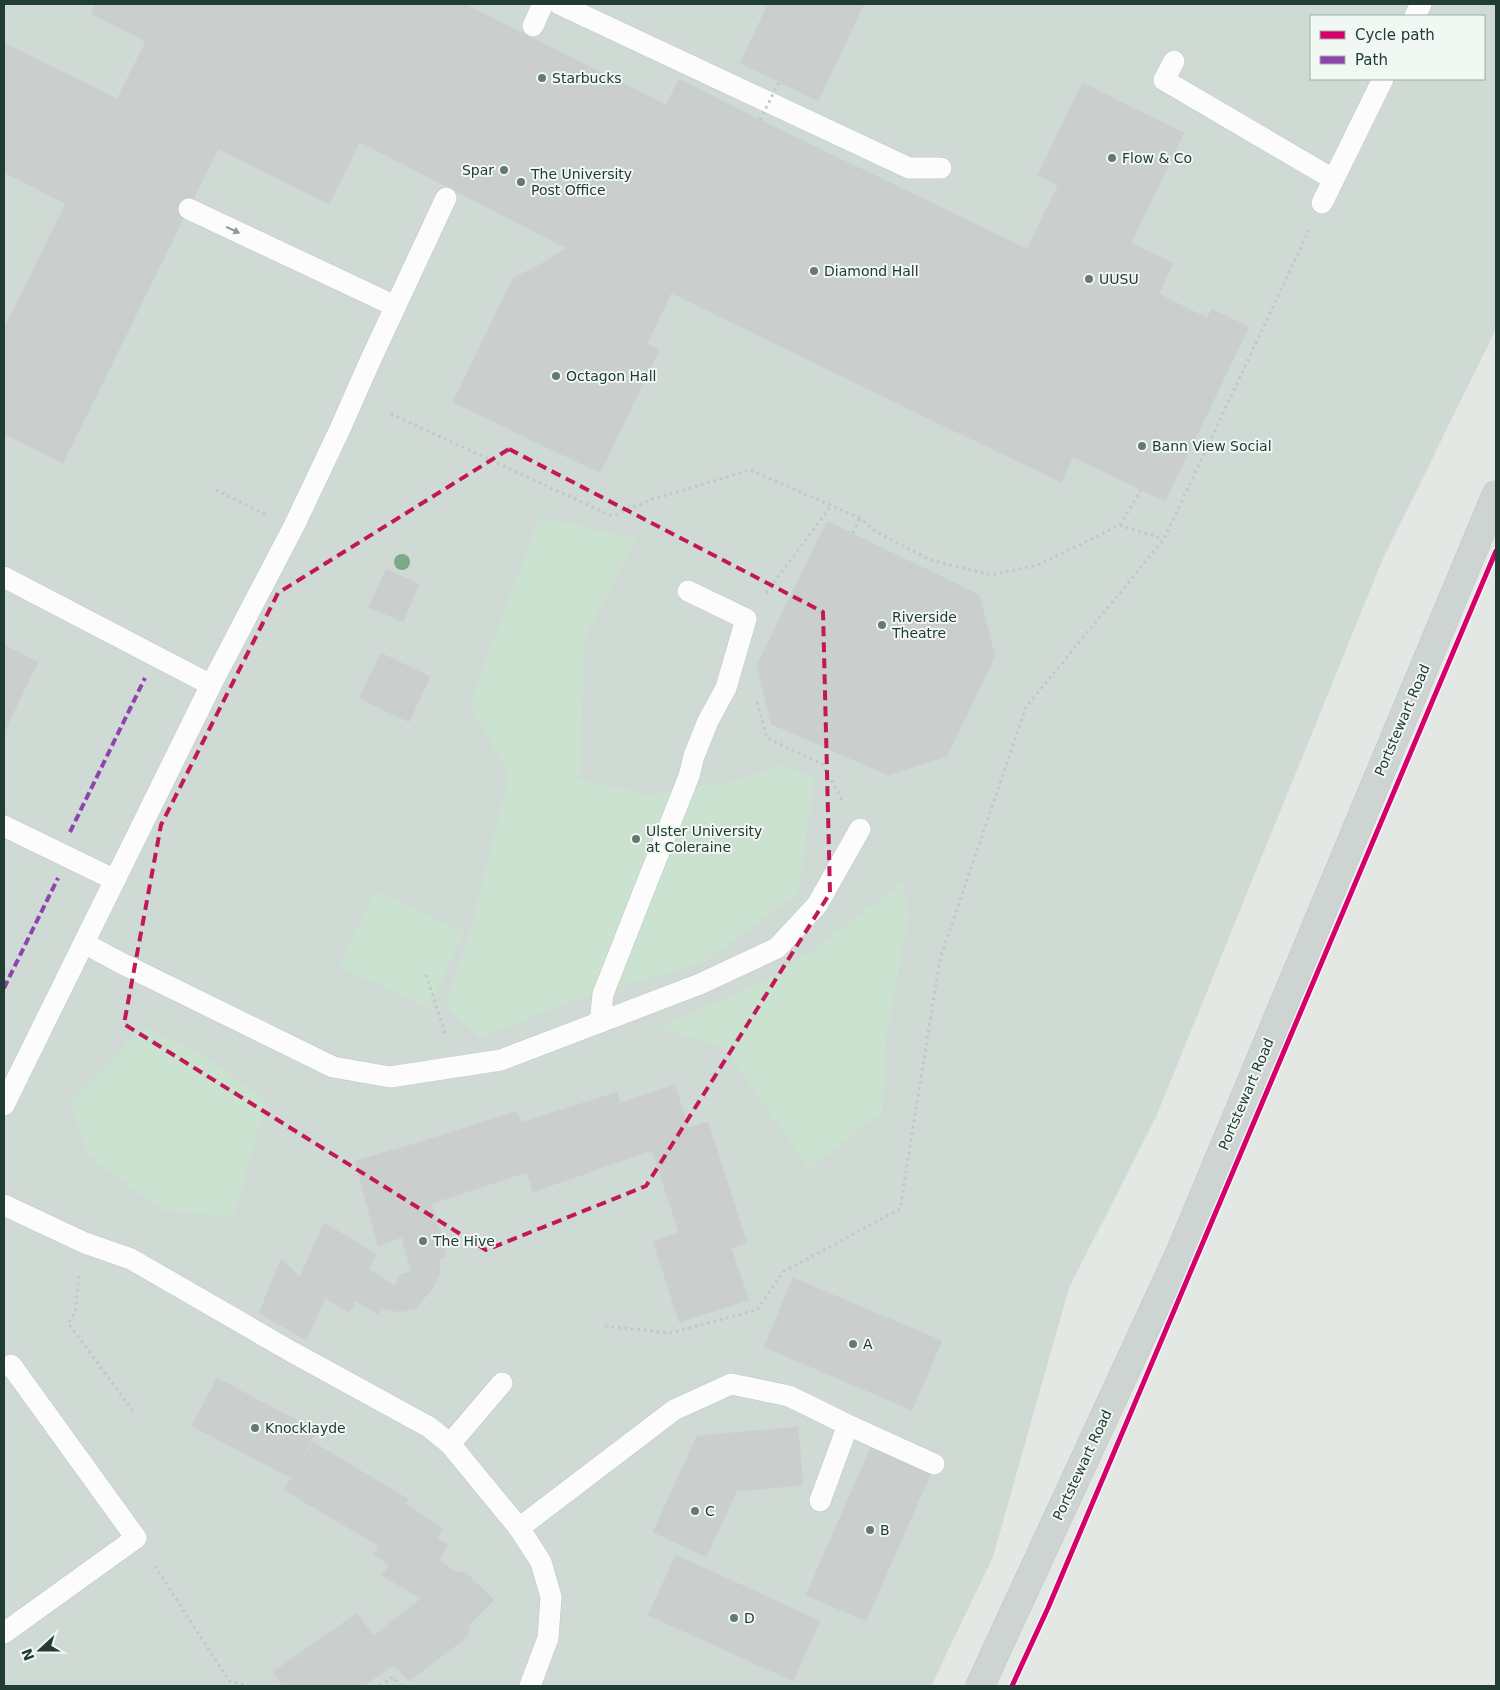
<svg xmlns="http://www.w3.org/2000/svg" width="1500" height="1690" font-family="'DejaVu Sans',sans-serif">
	<rect width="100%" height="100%" fill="#e3e8e5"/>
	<!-- built -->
	<path fill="#d0dad5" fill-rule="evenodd" d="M4,4H1496V329L1382,561L1156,1117L1069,1288L993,1557L931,1686H4ZM1311,16H1484V79H1311Z"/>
	<!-- green -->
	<g fill="#cce2d0">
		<polygon points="539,518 636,538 585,638 579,779 649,795 741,780 781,765 814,778 798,893 706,961 565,1003 480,1038 446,1006 473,923 509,774 470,705"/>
		<polygon points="903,882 908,918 886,1038 882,1112 809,1169 726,1048 658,1028 761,983 810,952"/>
		<polygon points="375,891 464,932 429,1008 340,967"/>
		<polygon points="143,1027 206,1057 266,1101 233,1217 162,1210 88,1155 71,1101"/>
	</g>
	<!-- building -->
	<g fill="#cacfcd" stroke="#ccd1ce">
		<polygon points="96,4 428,4 329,204 117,99 146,41 91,14"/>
		<polygon points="428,4 465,4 666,105 679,79 703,91 589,317 513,278 541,264 566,248 360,142"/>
		<polygon points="768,4 864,4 818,101 740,63"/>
		<polygon points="4,43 117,99 66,204 4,172"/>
		<polygon points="1082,83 1184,133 1131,243 1173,263 1159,294 1207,318 1212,309 1249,327 1165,501 1073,457 1061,482 942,425 1058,185 1038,175"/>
		<polygon points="703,91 760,120 1027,249 942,425 671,293 647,344 589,317"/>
		<polygon points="117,99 218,149 63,463 4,434 4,329"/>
		<polygon points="513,278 589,317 659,350 600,473 453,402"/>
		<polygon points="827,521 979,595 995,656 947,756 888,775 771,724 757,665"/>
		<polygon points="386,569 419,584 403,622 369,607"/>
		<polygon points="4,645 38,662 4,732"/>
		<polygon points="381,653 430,677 409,722 359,698"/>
		<polygon points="675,1085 688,1128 708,1122 747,1243 731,1248 749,1300 679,1322 653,1241 679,1233 652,1150 533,1192 527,1172 430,1204 411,1145 517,1111 521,1123 617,1092 620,1103"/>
		<polygon points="411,1145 440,1230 446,1256 439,1258 440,1274 432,1289 416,1308 400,1312 381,1308 378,1314 355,1301 350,1313 325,1298 306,1340 259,1313 281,1259 300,1277 324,1223 376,1254 369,1269 395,1286 400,1275 411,1272 402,1237 378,1246 355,1161"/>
		<polygon points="793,1278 942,1341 912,1410 764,1347"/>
		<polygon points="217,1378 317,1431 291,1478 192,1426"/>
		<polygon points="798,1427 803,1485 737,1491 706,1557 653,1532 697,1436"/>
		<polygon points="875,1438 935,1464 866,1621 806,1595"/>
		<polygon points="313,1442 408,1499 406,1504 443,1529 437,1538 448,1545 439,1560 456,1572 465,1572 494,1600 470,1624 467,1637 409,1681 394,1665 373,1636 421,1599 382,1575 389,1565 373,1554 379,1546 284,1490"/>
		<polygon points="676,1555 820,1621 793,1681 648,1615"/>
		<polygon points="357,1613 394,1665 363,1686 283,1686 273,1672"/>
	</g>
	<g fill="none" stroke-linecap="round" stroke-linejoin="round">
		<defs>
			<g id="lane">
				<polyline points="559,4 909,168 941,168"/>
				<polyline points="1415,16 1421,4"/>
				<polyline points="533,26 543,4"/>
				<polyline points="1174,61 1164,80 1333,179"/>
				<polyline points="1322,203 1383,79"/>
				<polyline points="189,209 395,306"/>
				<polyline points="4,577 211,685"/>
				<polyline points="4,826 115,880"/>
				<polyline points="84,943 121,963 333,1067 390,1077 501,1060 700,984 777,948 817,905 860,829"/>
				<polyline points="600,1022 603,994 689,776 694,756 708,721 726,688 746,619 688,591"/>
				<polyline points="4,1105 211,685 294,526 340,429 370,361 446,198"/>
				<polyline points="4,1205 85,1243 131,1259 292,1352 429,1427 450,1444 519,1528 541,1562 551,1597 548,1638 530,1686"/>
				<polyline points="450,1444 502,1383"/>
				<polyline points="820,1501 848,1425"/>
				<polyline points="519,1528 674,1410 731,1384 789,1396 848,1425 934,1464"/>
				<polyline points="4,1633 136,1538 11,1365"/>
			</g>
			<polyline id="primary" points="980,1686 1179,1255 1496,495"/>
		</defs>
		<!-- lane casing -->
		<use href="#lane" stroke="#c0c5c2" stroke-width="22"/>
		<!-- primary casing -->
		<use href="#primary" stroke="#bcc5c1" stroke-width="29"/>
		<!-- path -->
		<g stroke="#c0c8c5" stroke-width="3" stroke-dasharray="2.5 4" stroke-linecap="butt">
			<polyline points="391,414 612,516 653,499 750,470 860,518 875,531 930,560 991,575 1038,565 1120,525 1163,539"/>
			<polyline points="216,490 265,514"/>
			<polyline points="1120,525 1141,490"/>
			<polyline points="853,533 860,518"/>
			<polyline points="766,593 831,506"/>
			<polyline points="757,702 767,738 822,764 843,801"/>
			<polyline points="426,975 446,1036"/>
			<polyline points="79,1276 75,1313 68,1323 133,1411"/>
			<polyline points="605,1326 670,1333 757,1310 783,1272 900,1209 940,959 1026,707 1164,539 1309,230"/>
			<polyline points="155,1566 229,1681 248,1686"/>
			<polyline points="380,1686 393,1677 401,1686"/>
		</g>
		<!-- lane -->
		<use href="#lane" stroke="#fbfcfb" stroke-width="21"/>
		<!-- primary -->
		<use href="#primary" stroke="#cdd4d1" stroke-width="28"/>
		<!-- path-bridge -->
		<polyline stroke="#c0c8c5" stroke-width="3" stroke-dasharray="2.5 4" stroke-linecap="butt" points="760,120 779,82"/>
		<!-- quiet -->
		<g stroke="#8e44ad" stroke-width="4" stroke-dasharray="8 4" stroke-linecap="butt">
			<polyline points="70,832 145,678"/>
			<polyline points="4,988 58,878"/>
		</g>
		<defs>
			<polyline id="cycleway" points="1012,1686 1048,1608 1496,551"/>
		</defs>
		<!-- cycleway casing -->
		<use href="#cycleway" stroke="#f1f8f3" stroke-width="8"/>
		<!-- cycleway -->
		<use href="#cycleway" stroke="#d6006c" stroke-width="5"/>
	</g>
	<!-- trees -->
	<circle fill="#7da88a" cx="402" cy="562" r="8"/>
	<!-- one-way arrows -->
	<defs><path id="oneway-solid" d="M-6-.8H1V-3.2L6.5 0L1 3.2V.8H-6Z" transform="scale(1.25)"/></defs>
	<use fill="#8e9c96" href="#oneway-solid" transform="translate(233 230) rotate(25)"/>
	<!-- marked area -->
	<path fill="none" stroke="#c2185b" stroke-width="4" stroke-dasharray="10 6" stroke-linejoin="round" d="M509,449L823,612L830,893L646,1186L486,1250L124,1024L161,825L278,593Z"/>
	<!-- markers -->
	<g fill="#657871" stroke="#f1f8f3" stroke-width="2">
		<circle cx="542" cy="78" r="5"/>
		<circle cx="1112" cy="158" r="5"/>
		<circle cx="504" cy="170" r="5"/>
		<circle cx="521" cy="182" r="5"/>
		<circle cx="814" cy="271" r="5"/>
		<circle cx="1089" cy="279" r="5"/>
		<circle cx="556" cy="376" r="5"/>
		<circle cx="1142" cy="446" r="5"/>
		<circle cx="882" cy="625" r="5"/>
		<circle cx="636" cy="839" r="5"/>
		<circle cx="423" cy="1241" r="5"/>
		<circle cx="853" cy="1344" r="5"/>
		<circle cx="255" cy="1428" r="5"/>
		<circle cx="695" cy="1511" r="5"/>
		<circle cx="870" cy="1530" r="5"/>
		<circle cx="734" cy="1618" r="5"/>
	</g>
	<g text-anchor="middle" stroke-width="4" stroke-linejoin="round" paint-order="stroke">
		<!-- poi labels -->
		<g font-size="14" fill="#213c32" stroke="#f1f8f3" text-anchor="start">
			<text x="552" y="83">Starbucks</text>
			<text x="1122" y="163">Flow &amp; Co</text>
			<text x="494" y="175" text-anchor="end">Spar</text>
			<text x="531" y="179">The University<tspan x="531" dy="16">Post Office</tspan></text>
			<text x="824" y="276">Diamond Hall</text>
			<text x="1099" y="284">UUSU</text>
			<text x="566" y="381">Octagon Hall</text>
			<text x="1152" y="451">Bann View Social</text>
			<text x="892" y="622">Riverside<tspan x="892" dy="16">Theatre</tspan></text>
			<text x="646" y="836">Ulster University<tspan x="646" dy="16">at Coleraine</tspan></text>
			<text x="433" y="1246">The Hive</text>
			<text x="863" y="1349">A</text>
			<text x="265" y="1433">Knocklayde</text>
			<text x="705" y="1516">C</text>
			<text x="880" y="1535">B</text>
			<text x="744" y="1623">D</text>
		</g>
		<!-- street labels -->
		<g font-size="14" fill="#213c32" stroke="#f1f8f3">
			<text transform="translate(1402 720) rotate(-67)" y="5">Portstewart Road</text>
			<text transform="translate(1246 1094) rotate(-67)" y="5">Portstewart Road</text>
			<text transform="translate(1082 1465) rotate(-65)" y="5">Portstewart Road</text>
		</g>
	</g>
	<!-- border -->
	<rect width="1500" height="1690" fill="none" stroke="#213c32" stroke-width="10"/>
	<!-- legend -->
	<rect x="1310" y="15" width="175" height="65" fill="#f1f8f3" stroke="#9eada6"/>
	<rect x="1320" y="31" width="25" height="8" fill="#d6006c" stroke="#9eada6"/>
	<text x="1355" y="40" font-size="15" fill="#213c32">Cycle path</text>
	<rect x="1320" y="56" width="25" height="8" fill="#8e44ad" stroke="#9eada6"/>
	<text x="1355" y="65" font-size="15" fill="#213c32">Path</text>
	<!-- north arrow -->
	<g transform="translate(40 1650) rotate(249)" stroke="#f1f8f3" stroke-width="4" paint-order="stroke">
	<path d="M0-4L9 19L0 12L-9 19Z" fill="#213c32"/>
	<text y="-8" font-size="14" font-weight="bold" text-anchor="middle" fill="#213c32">N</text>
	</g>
</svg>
